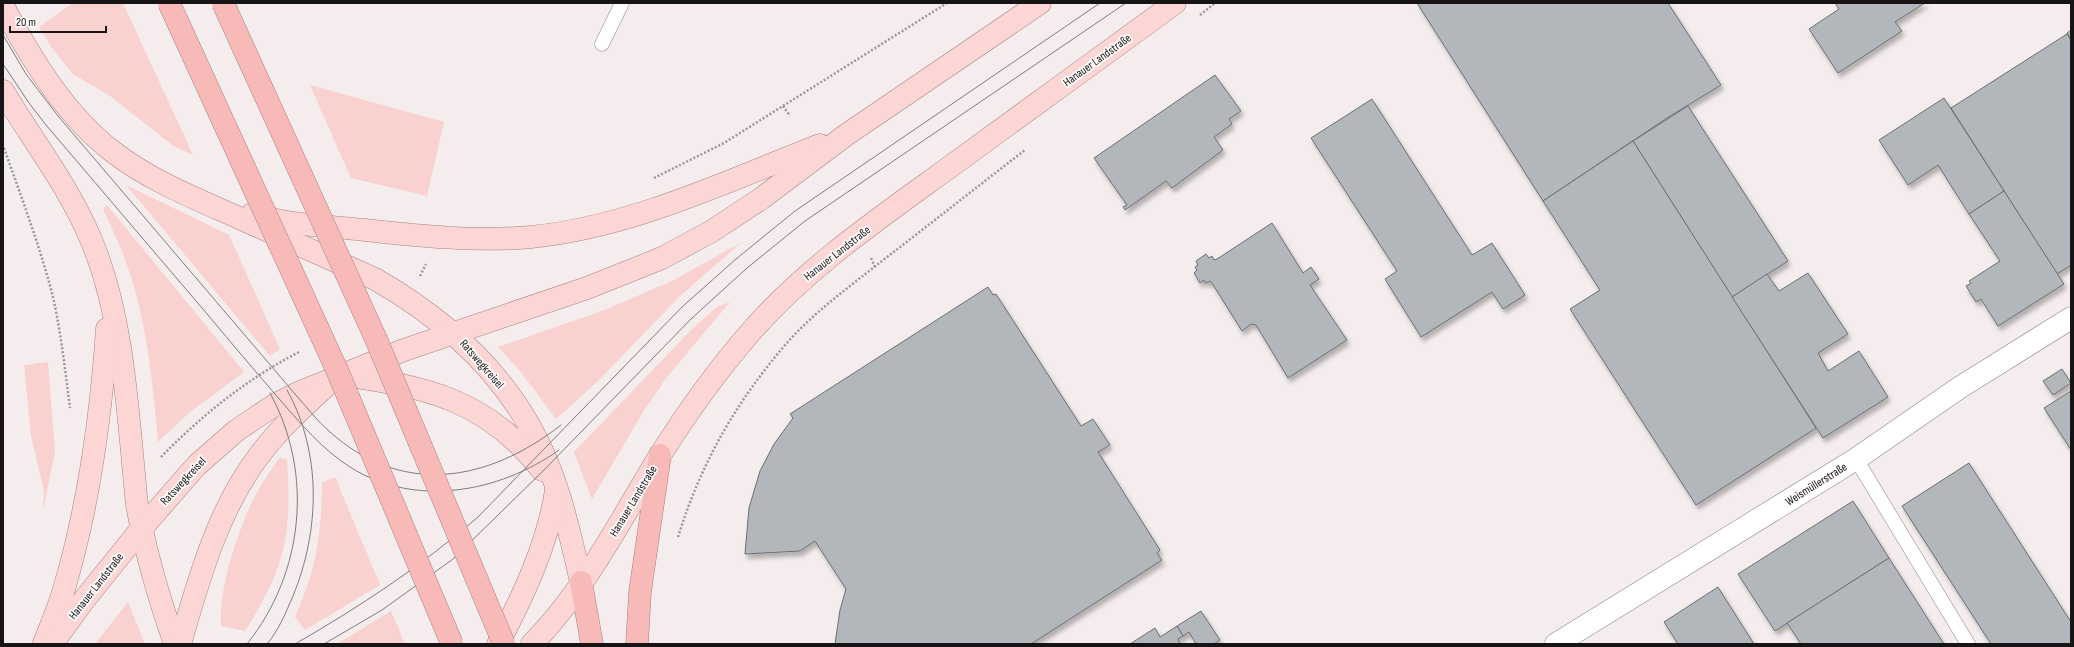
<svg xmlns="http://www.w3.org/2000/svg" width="2074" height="647" font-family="'Sofia Sans Condensed',sans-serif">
	<defs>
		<filter id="shadow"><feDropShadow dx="2.5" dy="4.5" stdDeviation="2" flood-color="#0004"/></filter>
	</defs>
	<rect width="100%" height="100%" fill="#f5eded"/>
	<!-- green -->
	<g fill="#f9d1cf">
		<polygon points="73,3 123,3 193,155 172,145 110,96 73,74 51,47 39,27"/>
		<polygon points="310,85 444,122 427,196 351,178"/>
		<polygon points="126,185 229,235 280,349 270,356"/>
		<path d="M107,205L244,372L190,412L158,442C153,384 147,325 129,271C122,249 112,229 103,209Z"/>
		<polygon points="742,242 680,296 598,381 556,419 520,371 498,347 602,311 672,281"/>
		<polygon points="730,302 667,377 643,412 592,499 574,452 691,330 717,307"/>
		<polygon points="48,362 55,452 43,511 44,491 31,436 24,365"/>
		<path d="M279,458L287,459C292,535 286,566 245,631L221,626C219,587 236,537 252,502C259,487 270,472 279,458Z"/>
		<path d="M335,477L380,585L305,630L295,617C317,567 321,537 322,483Z"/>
		<polygon points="128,602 145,644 95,644"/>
		<polygon points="391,611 405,644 337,644"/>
	</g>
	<!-- building -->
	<g fill="#b1b7bb" stroke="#6a7073" filter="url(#shadow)">
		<polygon points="1417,3 1668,3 1721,85 1667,118 1543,201"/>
		<polygon points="1835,3 1925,3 1895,22 1902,31 1838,73 1809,29 1839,9"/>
		<polygon points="2071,30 2071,40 2067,33"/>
		<polygon points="2067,34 2071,40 2071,265 2057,274 1951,108"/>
		<polygon points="1215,75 1241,111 1229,119 1232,124 1214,137 1223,150 1172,188 1166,181 1125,210 1123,207 1127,205 1094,158"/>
		<polygon points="1944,98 2004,191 1969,214 1938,165 1908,185 1879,140"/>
		<polygon points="1372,99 1472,255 1492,243 1525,295 1503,309 1492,292 1421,337 1385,279 1397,271 1311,138"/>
		<polygon points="1688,106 1788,261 1732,297 1633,141"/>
		<polygon points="1633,141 1816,428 1696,505 1570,309 1600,290 1543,201"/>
		<polygon points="2004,191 2064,284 1998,326 1981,299 1976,302 1966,286 1971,283 1969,281 2000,261 1969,214"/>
		<polygon points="1272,223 1303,273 1311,267 1319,279 1310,285 1347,340 1288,378 1256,325 1251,324 1242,331 1212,283 1210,281 1206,283 1204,280 1200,283 1194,273 1197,270 1195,267 1198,265 1196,261 1206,254 1209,258 1212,256 1214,260 1217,259"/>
		<polygon points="1808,273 1848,334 1818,353 1828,371 1859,351 1888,397 1823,438 1732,297 1767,274 1779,291"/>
		<polygon points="988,287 993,295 996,294 1081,426 1093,419 1110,445 1098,452 1160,550 1157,553 1162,560 1031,644 835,644 840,610 846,589 815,541 800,551 745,554 749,508 760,471 774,444 793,418 790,414"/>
		<polygon points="2062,369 2071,383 2053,395 2043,381"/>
		<polygon points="2071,391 2071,450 2044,408"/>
		<polygon points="1969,463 2071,622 2071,644 1991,644 1902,506"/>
		<polygon points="1853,501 1889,558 1775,631 1738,574"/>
		<polygon points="1889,558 1944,644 1801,644 1787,623"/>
		<polygon points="1718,587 1754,644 1678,644 1664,622"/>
		<polygon points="1201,611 1220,640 1214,644 1196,644 1189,632 1183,636 1177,626"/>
		<polygon points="1177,626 1183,636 1178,639 1180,644 1130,644 1155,628 1160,637"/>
	</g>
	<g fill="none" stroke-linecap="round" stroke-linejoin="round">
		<defs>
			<g id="lane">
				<polyline points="602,44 622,3"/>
				<polyline points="1856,459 1968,644"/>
			</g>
			<polyline id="street" points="1556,644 1856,459 1959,388 2071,318"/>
			<g id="primary">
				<path d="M3,6C30,57 65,115 112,151C149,180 194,198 237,217C283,238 329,258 375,279C438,315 493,362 529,425C557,473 569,529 581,582"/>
				<path d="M3,91C33,141 70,188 92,242C125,321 128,421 137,505C146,555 158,596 175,644"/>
				<path d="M252,214C286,225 329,226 365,230C420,236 475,242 531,237C632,227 727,181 820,145"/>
				<path d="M343,375C427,387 487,400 542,470"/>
				<path d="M44,643C51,625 59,607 64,589C89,505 101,417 107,329"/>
				<polyline points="52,644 84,600 141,529 197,465 237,430 276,404 298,393 404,350 587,288 662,258 712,231 762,198 846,135 1040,3"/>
				<path d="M180,644C199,579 217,512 258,457C277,431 302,408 326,386"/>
				<path d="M498,644C523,596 548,544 556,490"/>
				<path d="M532,644C585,590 620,521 659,457C686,414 716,372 749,334C805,269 878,219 947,169C1023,114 1099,58 1175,3"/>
			</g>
			<g id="highway">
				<polyline points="581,582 592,644"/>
				<polyline points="637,644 640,592 660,455"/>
			</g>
		</defs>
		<!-- lane casing -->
		<use href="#lane" stroke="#8d8686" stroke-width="15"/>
		<!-- street casing -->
		<use href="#street" stroke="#8d8686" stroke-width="23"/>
		<!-- primary casing -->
		<use href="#primary" stroke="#a9807f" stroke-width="23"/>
		<!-- highway casing -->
		<use href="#highway" stroke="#a9807f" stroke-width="23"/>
		<!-- path -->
		<g stroke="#9c9696" stroke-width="2.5" stroke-dasharray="2 2" stroke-linecap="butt">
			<polyline points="1200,15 1215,3"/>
			<polyline points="783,106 790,116"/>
			<path d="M4,148C21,196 39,244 52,293C61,331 65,370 70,408"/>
			<polyline points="654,178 724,143 947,3"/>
			<polyline points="871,258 875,267"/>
			<polyline points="420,276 426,264"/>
			<path d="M161,457C202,415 247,379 299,352"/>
			<path d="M678,537C701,463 736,402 786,344C814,312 849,287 882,261C930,224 977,187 1025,150"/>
		</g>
		<!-- lane -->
		<use href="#lane" stroke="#fff" stroke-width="14"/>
		<!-- street -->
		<use href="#street" stroke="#fff" stroke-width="22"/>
		<!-- primary -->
		<use href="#primary" stroke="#fbd6d5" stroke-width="22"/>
		<!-- highway -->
		<use href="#highway" stroke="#f8bab9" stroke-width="22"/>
		<!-- tram -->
		<g stroke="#817c7c" stroke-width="1">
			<path d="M3,35L26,74L58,116L295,394C306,406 317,421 330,432C403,497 488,482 561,425"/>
			<path d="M3,64L29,103L46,125C100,188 154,252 208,315C232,344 256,372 281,401C302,425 322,449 350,467C414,508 499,493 559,450"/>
			<path d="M247,644C304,573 314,473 270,393"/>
			<path d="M267,644C279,630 286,612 293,596C320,530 322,453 287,390"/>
			<path d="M295,644C361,606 420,567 478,517L682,307L736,259L795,211L1100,3"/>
			<polyline points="324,644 382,610 453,559 543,471 692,318 747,268 805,221 1126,3"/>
		</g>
		<defs>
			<g id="highway-bridge">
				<polyline points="169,3 337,370 452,644"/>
				<polyline points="223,3 376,339 504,644"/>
			</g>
		</defs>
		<!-- highway-bridge casing -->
		<use href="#highway-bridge" stroke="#a9807f" stroke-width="23" stroke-linecap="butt"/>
		<!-- highway-bridge -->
		<use href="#highway-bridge" stroke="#f8bab9" stroke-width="22"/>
	</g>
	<g text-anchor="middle" stroke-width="3.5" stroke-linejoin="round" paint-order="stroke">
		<!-- street labels -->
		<g font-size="12" fill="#161414" stroke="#fffcfb">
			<text transform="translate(1097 60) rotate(-36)" y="4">Hanauer Landstraße</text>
			<text transform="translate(837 253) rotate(-38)" y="4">Hanauer Landstraße</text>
			<text transform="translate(482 364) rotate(49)" y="4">Ratswegkreisel</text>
			<text transform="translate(183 481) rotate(-47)" y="4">Ratswegkreisel</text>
			<text transform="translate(1816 484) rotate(-32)" y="4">Weismüllerstraße</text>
			<text transform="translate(633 501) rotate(-59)" y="4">Hanauer Landstraße</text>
			<text transform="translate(96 586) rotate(-52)" y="4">Hanauer Landstraße</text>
		</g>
	</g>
	<!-- border -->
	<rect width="2074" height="647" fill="none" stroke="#161414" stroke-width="8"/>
	<!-- scale -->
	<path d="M10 26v6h96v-6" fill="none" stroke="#161414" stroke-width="2"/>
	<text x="16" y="26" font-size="12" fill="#161414" stroke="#fffcfb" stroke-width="3" paint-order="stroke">20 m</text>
</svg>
